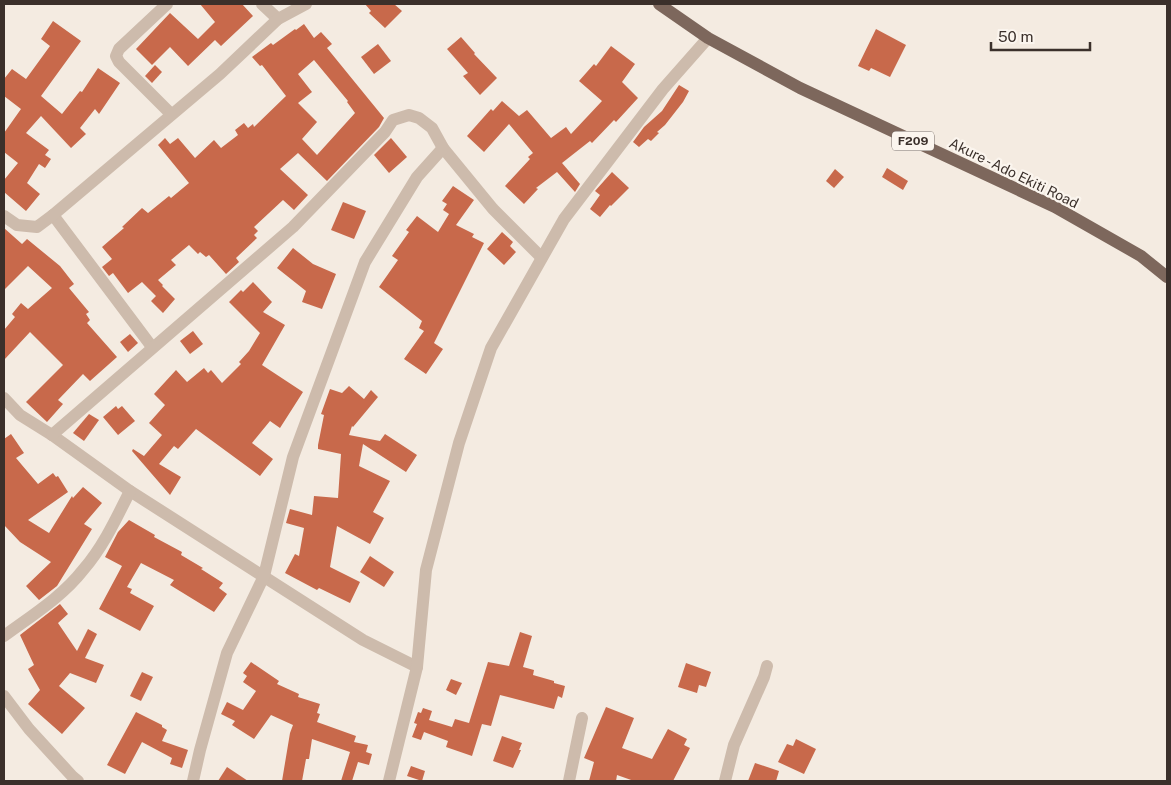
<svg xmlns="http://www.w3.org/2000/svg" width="1171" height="785" font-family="'Public Sans',sans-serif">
	<rect width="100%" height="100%" fill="#f4ebe1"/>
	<!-- building -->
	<g fill="#c8694b" fill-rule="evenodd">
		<polygon points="200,4 242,4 253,16 221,46 215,40 188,66 170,47 152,65 136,49 170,13 198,39 215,22"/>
		<polygon points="365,4 394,4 402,11 385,28 369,13 371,11"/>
		<polygon points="53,21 81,41 41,96 62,114 80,91 82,92 98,68 120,83 99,114 95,109 80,128 86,134 71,148 41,116 26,133 49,150 45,155 51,159 45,168 39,164 27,183 40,194 26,211 4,192 4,180 18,163 4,152 4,133 21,109 4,96 4,79 12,69 26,79 50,46 41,39"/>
		<path d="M304,24L314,38L321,32L332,44L327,48L384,118L379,127L327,181L298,153L280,169L308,195L294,210L283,200L254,227L258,231L254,235L257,238L236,258L239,262L226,274L209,255L206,257L200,252L198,254L189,245L171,260L176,265L158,280L163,285L162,286L175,299L163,313L151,301L156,296L142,282L128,293L113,273L109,276L102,267L112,259L102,247L124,228L122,227L142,208L148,213L169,196L171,198L189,183L158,145L165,138L170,144L178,138L195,158L214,140L221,148L238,135L235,130L244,123L248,128L253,124L254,127L286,96L262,65L260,66L252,57L271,43L273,45L295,29L296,30ZM314,60L348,101L347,102L355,113L317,155L302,139L317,122L298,103L312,92L298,74Z"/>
		<polygon points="876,29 906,45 890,77 871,68 869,71 858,66"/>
		<polygon points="461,37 475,53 474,54 497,78 480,95 463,76 468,73 447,49"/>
		<polygon points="378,44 391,61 374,74 361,57"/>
		<polygon points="611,46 635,64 622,82 638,98 616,122 614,120 592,143 590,141 562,163 580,184 575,192 557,172 536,188 538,189 524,204 505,186 530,159 528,157 533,153 509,124 484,152 467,136 491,109 493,111 502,101 519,116 527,110 551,138 566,127 571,134 602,101 579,81 594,64 596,66"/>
		<polygon points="155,65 162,72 152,83 145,76"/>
		<polygon points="679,85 689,91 683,102 665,125 657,132 659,133 651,141 648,139 639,147 633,142 644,127 662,111"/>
		<polygon points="391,138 407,157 389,173 374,155"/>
		<polygon points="887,168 908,181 903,190 882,177"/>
		<polygon points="835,169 844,177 834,188 826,181"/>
		<polygon points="612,172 629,188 611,206 610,205 600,217 590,209 600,195 595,191"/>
		<polygon points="453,186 474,200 456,225 474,234 472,237 484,243 434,343 443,349 426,374 404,359 424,331 419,328 422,321 379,287 398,260 392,256 409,232 406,230 417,216 438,232 449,214 443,210 447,204 442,201"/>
		<polygon points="343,202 366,211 354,239 331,230"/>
		<polygon points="4,228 22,244 27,239 60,266 74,284 69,288 89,312 86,314 90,320 87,323 117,357 90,381 83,374 58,400 63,404 47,422 26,402 63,365 30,332 4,360 4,330 15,317 12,314 21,303 28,309 52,288 28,266 4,290"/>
		<polygon points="502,232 513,242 510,246 516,252 504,265 487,249"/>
		<polygon points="293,248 313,264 336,274 322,309 302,302 306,291 277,268"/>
		<polygon points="253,282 272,302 263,312 285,325 262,365 303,392 280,428 270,421 252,443 273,459 260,476 196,429 178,449 174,446 159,464 181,477 170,495 132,451 133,449 144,456 162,435 149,423 165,405 154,394 176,370 187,382 204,368 208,373 211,370 222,383 241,364 239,362 249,351 260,333 229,302 241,290 243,292"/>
		<polygon points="193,331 203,344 190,354 180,341"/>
		<polygon points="130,334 138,343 128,352 120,342"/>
		<polygon points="349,386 364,399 371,390 378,397 353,427 352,426 349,435 380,441 385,434 417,455 406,472 363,444 359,466 390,481 373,512 384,518 370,544 337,526 330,567 360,582 350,603 319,588 317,590 285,573 295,554 299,556 304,528 286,523 290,509 312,515 314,496 338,498 341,454 318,449 318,445 324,415 321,414 330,389 342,393"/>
		<polygon points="116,406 118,409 122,406 135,421 118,435 103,417"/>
		<polygon points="89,414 99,420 84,441 73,433"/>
		<polygon points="11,434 24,453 16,458 38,484 53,473 56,477 58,476 68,492 28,520 49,533 72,496 73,498 83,487 102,503 84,524 92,529 57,586 39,600 26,586 51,562 20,542 4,525 4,439"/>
		<polygon points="129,520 155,535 154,537 182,552 181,555 203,568 201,569 223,583 219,588 227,594 214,612 170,585 174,580 141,563 127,587 132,589 130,593 154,606 140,631 99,609 122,566 105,557 118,532"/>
		<polygon points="370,556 394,572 384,587 360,572"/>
		<polygon points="60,604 68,614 58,623 77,651 88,629 97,634 85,658 104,665 96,683 70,673 59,686 85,708 62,734 28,704 40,690 28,669 34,665 20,635"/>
		<polygon points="520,632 532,636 523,667 534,670 533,675 554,681 554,683 565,686 562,698 558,696 554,709 500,695 491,726 482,724 472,756 446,747 448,741 424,732 421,740 412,737 417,724 414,723 418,712 421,713 423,708 432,711 429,720 452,727 455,719 469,723 488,662 509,666"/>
		<polygon points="251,662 279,681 277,684 299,694 298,697 320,704 317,713 320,714 317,722 356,736 354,742 368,745 366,752 372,754 369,765 358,762 352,781 341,781 350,752 312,739 309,759 306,759 302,781 282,781 290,733 293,725 271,715 254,739 232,725 235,721 221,714 227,702 243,710 256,691 243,682 247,676 243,673"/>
		<polygon points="686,663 711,672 706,687 699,685 697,693 678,687"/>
		<polygon points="142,672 153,677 141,701 130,696"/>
		<polygon points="451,679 462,683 456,695 446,690"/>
		<polygon points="606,707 634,718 622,748 652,759 668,729 687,739 684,745 690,748 673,781 634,781 617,775 616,781 589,781 594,762 584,758"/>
		<polygon points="136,712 162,725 162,727 167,730 162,741 188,750 182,768 170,764 172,758 142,742 125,774 107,765"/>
		<polygon points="502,736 522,743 519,750 521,750 513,768 493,761"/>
		<polygon points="796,739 816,749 804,774 778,762 787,744 793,746"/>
		<polygon points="755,763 779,771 776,781 748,781"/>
		<polygon points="411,766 425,771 422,781 407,776"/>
		<polygon points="227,767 248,781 218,781"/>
	</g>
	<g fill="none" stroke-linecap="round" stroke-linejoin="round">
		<!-- minor -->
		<g stroke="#cdbbac" stroke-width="12">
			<polyline points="167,4 119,49 116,56 119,62 171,114"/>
			<polyline points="262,4 278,19"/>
			<polyline points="53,215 152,347"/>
			<polyline points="4,216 17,225 37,227 53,215 220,74 278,19 306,4"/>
			<polyline points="4,398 20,415 52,435 130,491 363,640 417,667"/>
			<polyline points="52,435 293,227 385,132 393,120 409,115 419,118 432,128 443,148 493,209 541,257"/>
			<path d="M4,636C31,616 62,597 83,570C103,547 116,519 130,491"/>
			<polyline points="4,696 29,729 72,776 78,781"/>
			<polyline points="193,781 200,750 227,653 264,576 293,457 365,262 417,177 443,148"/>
			<polyline points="389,781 417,667 426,570 459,443 491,348 564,219 663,89 708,38"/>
			<polyline points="569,781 582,718"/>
			<polyline points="725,781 734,745 764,677 767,666"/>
		</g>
		<!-- major -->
		<polyline stroke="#7d675c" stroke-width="12" points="659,4 708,38 800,88 1055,207 1141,256 1167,277"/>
	</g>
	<g text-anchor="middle" stroke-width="4.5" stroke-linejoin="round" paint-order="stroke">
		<!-- shield labels -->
		<rect fill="#fbf5ee" stroke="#756b66" stroke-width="1" x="892" y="131.5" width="42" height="19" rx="4"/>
		<g font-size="12" font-weight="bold" fill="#3b302b">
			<text x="913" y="145">F209</text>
		</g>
		<!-- street labels -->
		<g font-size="14" fill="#3b302b" stroke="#fbf5ee">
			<text transform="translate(1014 173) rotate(26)" y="5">Akure - Ado Ekiti Road</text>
		</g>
	</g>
	<!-- border -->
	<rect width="1171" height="785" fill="none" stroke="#3b302b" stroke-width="10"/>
	<!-- scale -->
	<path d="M991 42v8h99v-8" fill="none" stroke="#3b302b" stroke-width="2.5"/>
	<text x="998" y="42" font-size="15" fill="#3b302b" stroke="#fbf5ee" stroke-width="4" paint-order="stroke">50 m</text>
</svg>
